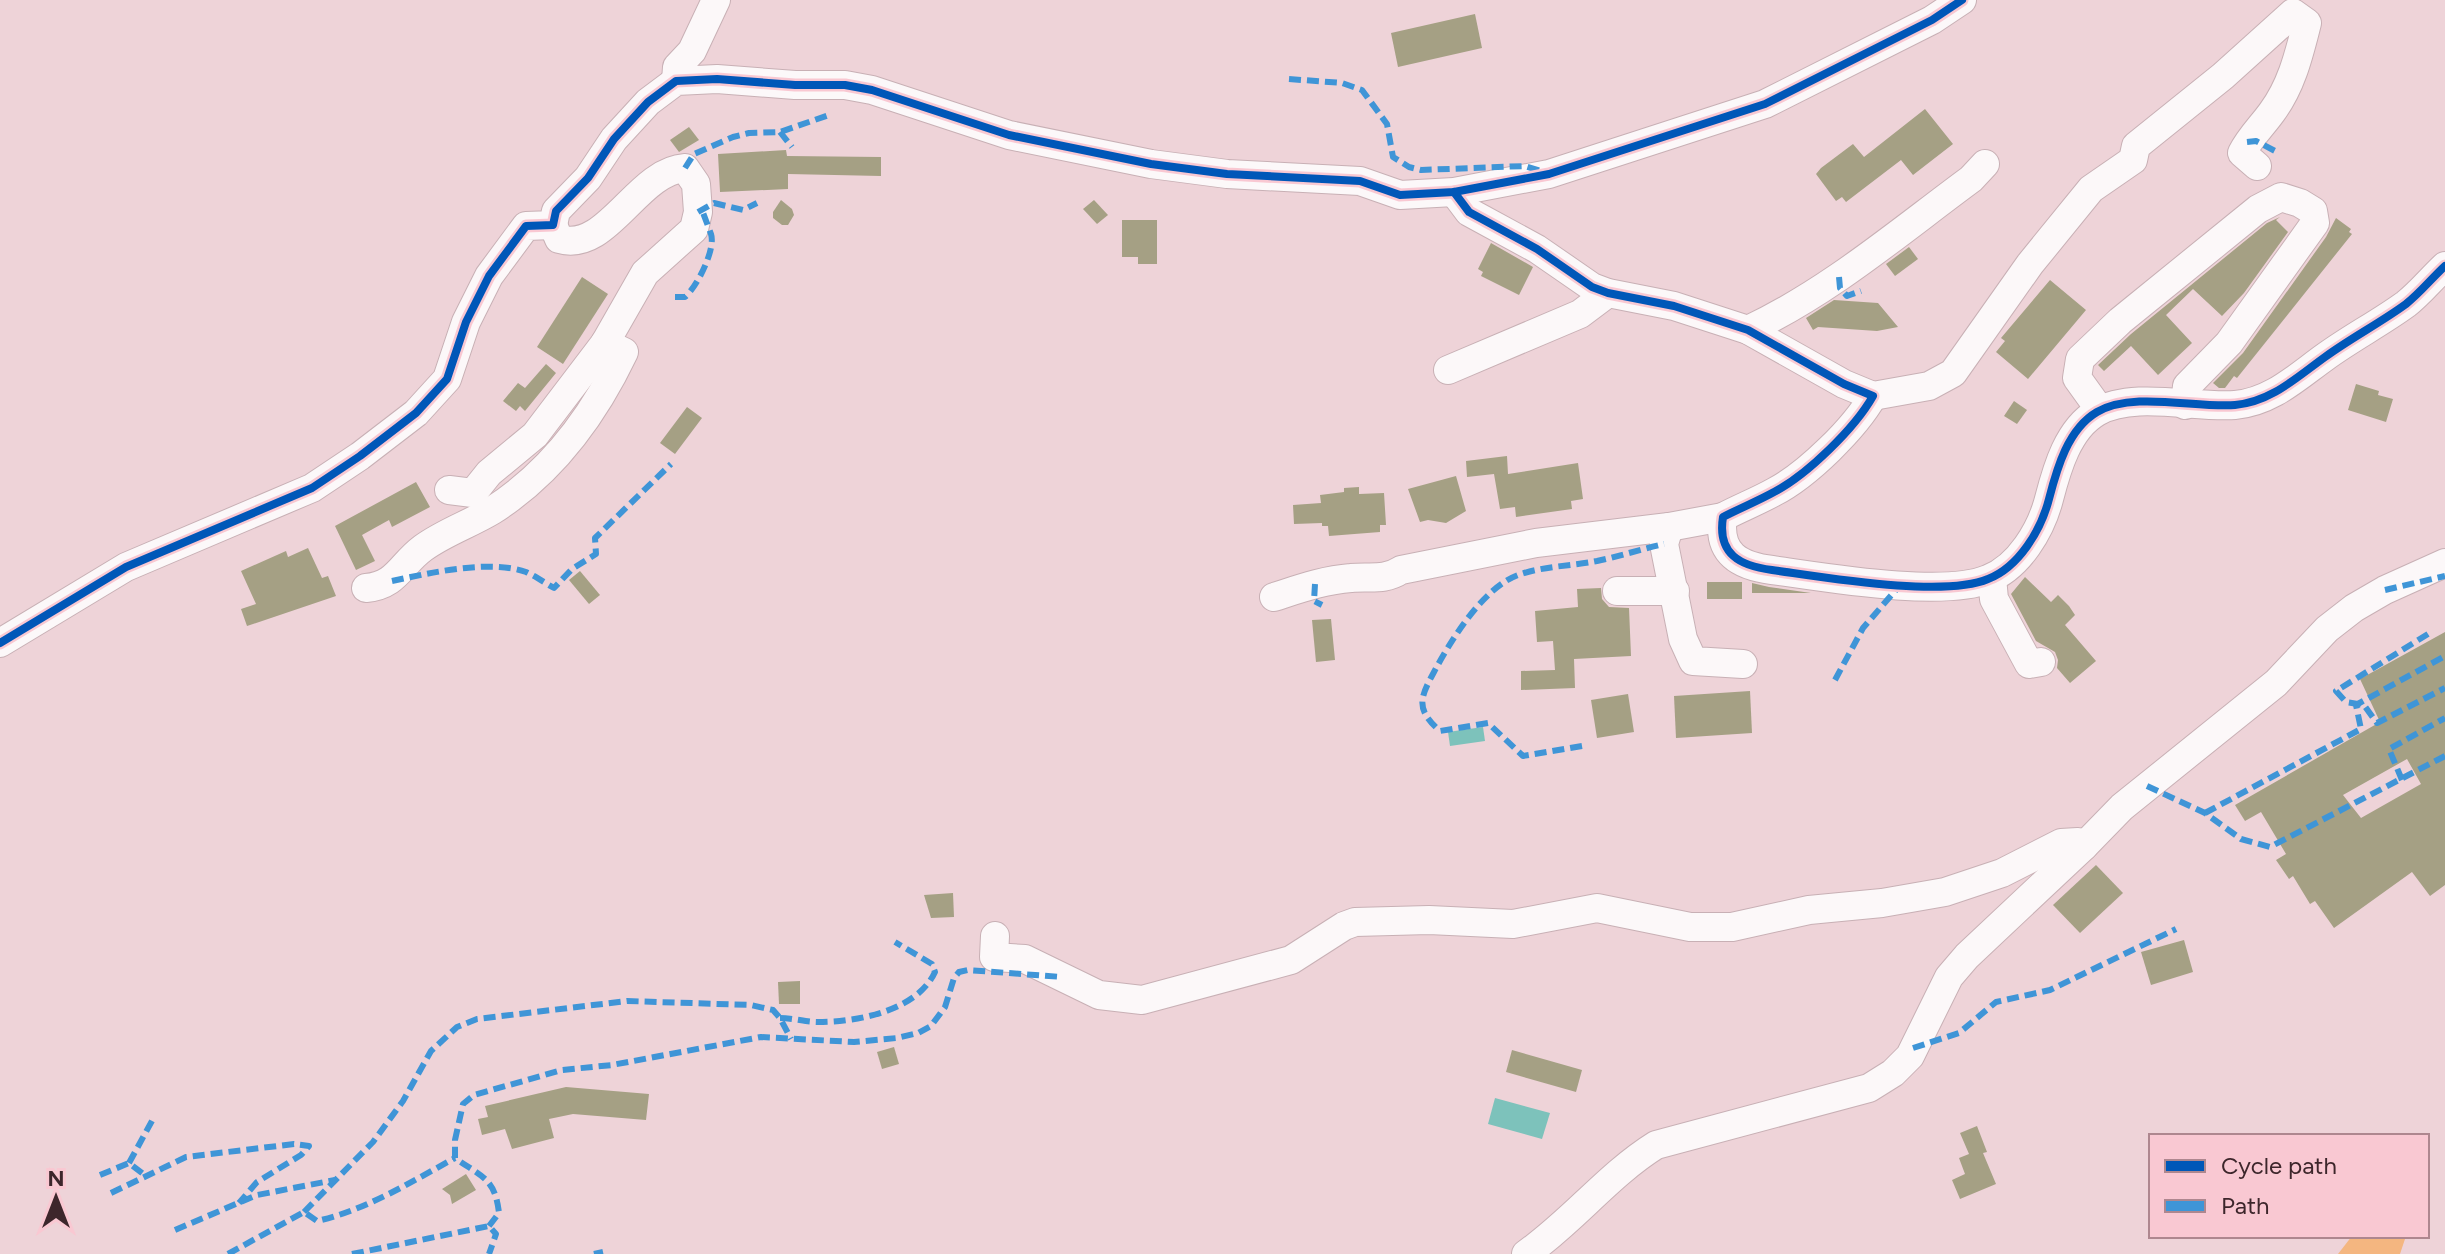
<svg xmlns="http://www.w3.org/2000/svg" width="2445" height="1254" font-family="Figtree,sans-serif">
	<rect width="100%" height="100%" fill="#eed3d8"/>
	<!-- green -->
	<polygon fill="#f4b680" points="2352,1236 2406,1236 2400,1254 2338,1254"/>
	<!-- water -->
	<g fill="#7dc2bb">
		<polygon points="1483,727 1485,741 1450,746 1448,732"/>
		<polygon points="1495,1098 1550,1113 1542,1139 1488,1124"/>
	</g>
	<!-- building -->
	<g fill="#a5a084" fill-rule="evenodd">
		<polygon points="1475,14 1482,48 1398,67 1391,33"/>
		<polygon points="1925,109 1953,144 1913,175 1901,160 1846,202 1842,197 1836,201 1816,174 1821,168 1853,144 1864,157"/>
		<polygon points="689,127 699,140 679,152 670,140"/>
		<polygon points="786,150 787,156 881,157 881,176 788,174 788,189 720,192 718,154"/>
		<polygon points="781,200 792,209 794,215 788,225 782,225 773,218 773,212"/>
		<polygon points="1094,200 1108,215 1097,224 1083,209"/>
		<polygon points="2280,217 2276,220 2288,232 2244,293 2222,316 2193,289 2166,315 2192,343 2158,375 2131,346 2104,371 2098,365 2131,334 2267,223"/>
		<polygon points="2336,218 2351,229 2349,232 2352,234 2237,378 2234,376 2225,388 2219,388 2213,383 2243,353 2326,237"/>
		<polygon points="1122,220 1157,220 1157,264 1138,264 1138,257 1122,257"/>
		<polygon points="1491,243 1533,267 1519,295 1481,276 1483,272 1478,269"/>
		<polygon points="1909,247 1918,259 1895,276 1886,264"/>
		<polygon points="582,277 608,294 563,364 537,347"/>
		<polygon points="2050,280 2086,310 2028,379 1996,352 2005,341 2001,338"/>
		<polygon points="1834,300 1878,303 1898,327 1877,331 1818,327 1813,330 1806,318"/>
		<polygon points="546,364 556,373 525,411 520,406 516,411 503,401 518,383 525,388"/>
		<polygon points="2356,384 2379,391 2378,395 2393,399 2386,422 2348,410"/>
		<polygon points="2014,401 2027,410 2017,424 2004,416"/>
		<polygon points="687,407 702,418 675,454 660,443"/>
		<polygon points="1507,456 1508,474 1578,463 1583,499 1571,501 1572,509 1516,517 1515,507 1500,509 1494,474 1467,477 1466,461"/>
		<polygon points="1456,476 1466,511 1446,523 1428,520 1420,522 1408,489"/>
		<polygon points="416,482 430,507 392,527 389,520 362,535 375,561 356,570 335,526"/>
		<polygon points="1359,487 1359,494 1384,493 1386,525 1380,525 1380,532 1329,536 1328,526 1322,526 1322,523 1294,524 1293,505 1321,503 1320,495 1344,492 1344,488"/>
		<polygon points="308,548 322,578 328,576 336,596 247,626 241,609 256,604 241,571 286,551 288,557"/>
		<polygon points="580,571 600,595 589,604 569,580"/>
		<polygon points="2025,577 2051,602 2058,595 2069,606 2075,615 2065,625 2096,661 2070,683 2057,668 2058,660 2055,652 2036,641 2011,594"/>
		<rect x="1707" y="582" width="35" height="17"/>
		<polygon points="1752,583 1769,587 1811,593 1752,593"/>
		<polygon points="1601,588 1602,599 1609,607 1629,608 1631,656 1574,659 1575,688 1521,690 1521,671 1555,670 1553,641 1537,642 1535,611 1578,607 1577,589"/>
		<polygon points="1331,619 1335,660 1316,662 1312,620"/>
		<path d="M2445,632V885L2430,896L2412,872L2334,928L2315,901L2310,904L2293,876L2289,879L2276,860L2286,854L2261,812L2245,821L2235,805L2380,722L2360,679ZM2407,759L2421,784L2361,818L2343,795Z"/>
		<polygon points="1750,691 1752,733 1676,738 1674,696"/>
		<polygon points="1628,694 1634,732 1597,738 1591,700"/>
		<polygon points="2096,865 2123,893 2080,933 2053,905"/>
		<polygon points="953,893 954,917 931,918 924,895"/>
		<polygon points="2184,940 2193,972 2151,985 2141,952"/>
		<polygon points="800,981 800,1004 779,1004 778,982"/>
		<polygon points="894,1047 899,1064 882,1069 877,1052"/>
		<polygon points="1512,1050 1582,1070 1576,1092 1506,1072"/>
		<polygon points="566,1087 649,1094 646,1120 573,1114 549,1119 554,1138 512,1149 505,1129 482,1135 478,1119 488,1117 485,1106"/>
		<polygon points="1977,1126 1987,1152 1983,1153 1996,1184 1960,1199 1952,1180 1965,1174 1959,1158 1969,1154 1960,1133"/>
		<polygon points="466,1174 476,1190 452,1204 450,1195 442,1189"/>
	</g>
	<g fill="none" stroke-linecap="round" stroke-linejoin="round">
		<defs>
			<g id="minor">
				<polyline points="676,81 677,67 692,51 716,0"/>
				<path d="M1454,192L1469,212L1537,249L1592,287L1608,293L1674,306L1748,330L1844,384L1873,396L1929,386L1953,373L2030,264L2091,189L2133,160L2136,146L2223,76L2293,13L2307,23C2299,54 2292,85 2272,112C2262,126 2250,137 2242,153L2257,166"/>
				<path d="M1748,330C1829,292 1899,232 1971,179L1985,164"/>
				<polyline points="1448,370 1580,314 1608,293"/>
				<path d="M1873,396C1855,428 1807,475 1774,492C1758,501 1740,508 1723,517C1717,554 1740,566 1772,570C1823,577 1943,598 1988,579C2019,567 2041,530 2049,499C2057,468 2068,429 2097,412C2133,391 2194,408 2235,405C2271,402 2297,377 2325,357C2351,338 2380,323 2406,304C2420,293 2432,278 2445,266"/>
				<polyline points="2100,410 2077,378 2080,359 2120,321 2258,209 2281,197 2300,203 2313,211 2315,223 2229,343 2187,386 2185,405"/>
				<path d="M449,490L473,493L489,473L535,435L605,343L645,273L694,229L698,212L696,184L685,168C637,171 607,254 559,239L553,225"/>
				<polyline points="1669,527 1664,544 1683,639 1693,661 1743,664"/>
				<polyline points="1992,578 1994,599 2029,664 2041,662"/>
				<path d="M366,588C397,585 400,565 423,548C445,532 470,524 493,510C552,472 594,415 624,352L605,343"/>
				<polyline points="1617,591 1675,591"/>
				<path d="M1274,597C1299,589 1324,580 1351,578C1370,576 1384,581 1401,570L1536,543L1669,527L1723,517"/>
				<polyline points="0,643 126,567 312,488 360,456 416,413 447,379 466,322 489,276 526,226 553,225 556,211 588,178 614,139 648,102 676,81 717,79 795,85 845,85 872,90 1009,135 1151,164 1227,174 1360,181 1400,195 1454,192 1549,174 1765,104 1932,20 1962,0"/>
				<polyline points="995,936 994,957 1025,959 1099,995 1142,1000 1291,960 1344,926 1355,922 1429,920 1513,924 1597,908 1690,927 1732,927 1809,910 1882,903 1945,892 2002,873 2061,843 2078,842 2084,846"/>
				<path d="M1526,1254C1573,1221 1608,1175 1656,1145L1869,1088L1893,1073L1910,1056L1949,977L1967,956L2084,846L2122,807L2276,683L2327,629L2354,608L2385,590L2445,563"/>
			</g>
		</defs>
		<!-- minor casing -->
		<use href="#minor" stroke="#c8b0b5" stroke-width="30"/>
		<!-- minor -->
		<use href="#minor" stroke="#fcf8f9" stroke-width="28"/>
		<!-- quiet -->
		<g stroke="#3f95d7" stroke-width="6" stroke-dasharray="12 6" stroke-linecap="butt">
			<polyline points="1289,79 1342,83 1362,90 1387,124 1393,157 1409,167 1421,170 1525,166 1541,171"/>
			<polyline points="780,132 792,147"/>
			<polyline points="2247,142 2256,141 2277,152"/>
			<polyline points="685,168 694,154 733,137 749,133 780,132 829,115"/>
			<polyline points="698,212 714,203 743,210 757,203"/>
			<polyline points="1839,277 1840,288 1847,296 1861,291"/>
			<path d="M675,297H685C697,287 716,249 711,234C708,226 705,218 702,210"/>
			<path d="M392,581C429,573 490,559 526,572C535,576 545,583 554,588L572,569L596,554L595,538L671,464"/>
			<polyline points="1315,584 1314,601 1322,605"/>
			<polyline points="2385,590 2445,576"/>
			<polyline points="2428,634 2336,691 2346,702 2364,705 2377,723 2445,688"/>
			<polyline points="1835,680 1863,628 1901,584"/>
			<path d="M1582,746L1523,756L1488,723L1440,731C1415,709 1420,698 1434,672C1451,640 1483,588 1518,575C1543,566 1572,566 1597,561C1620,556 1642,549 1664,544"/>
			<polyline points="2402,780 2389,749 2445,718"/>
			<polyline points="2147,786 2205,813 2241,839 2270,847 2445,756"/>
			<polyline points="2205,813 2361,729 2356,705 2445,656"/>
			<path d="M780,1018C793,1018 806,1022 818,1022C857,1022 917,1011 935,972L932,964L895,942"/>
			<polyline points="1913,1048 1959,1033 1996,1002 2050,990 2176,929"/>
			<polyline points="129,1163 153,1119"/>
			<polyline points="100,1175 129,1163 146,1176"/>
			<polyline points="111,1193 186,1157 294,1144 309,1146 301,1155 257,1182 239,1203"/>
			<polyline points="304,1212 373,1142 403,1101 431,1051 457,1027 477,1019 627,1001 751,1005 773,1010 780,1018 791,1039"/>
			<path d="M489,1226L499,1213C495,1178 482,1177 455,1158V1140L463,1104L474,1095L562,1070L612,1065L761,1037L854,1042L897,1038L918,1033L931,1026L945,1007L954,978L959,972L968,970L1062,977"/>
			<polyline points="175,1230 257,1195 335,1180"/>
			<path d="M228,1254L304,1212L317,1221C366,1210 411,1182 455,1158"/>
			<polyline points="352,1254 489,1226 496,1234 489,1254"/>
			<polyline points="594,1254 603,1252"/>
		</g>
		<defs>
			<g id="cycleway">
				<path d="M1454,192L1469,212L1537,249L1592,287L1608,293L1674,306L1748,330L1844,384L1873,396C1855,428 1807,475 1774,492C1758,501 1740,508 1723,517C1717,554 1740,566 1772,570C1823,577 1943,598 1988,579C2019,567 2041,530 2049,499C2057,468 2068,429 2097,412C2133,391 2194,408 2235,405C2271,402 2297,377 2325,357C2351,338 2380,323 2406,304C2420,293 2432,278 2445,266"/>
				<polyline points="0,643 126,567 312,488 360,456 416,413 447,379 466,322 489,276 526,226 553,225 556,211 588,178 614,139 648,102 676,81 717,79 795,85 845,85 872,90 1009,135 1151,164 1227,174 1360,181 1400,195 1454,192 1549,174 1765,104 1932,20 1962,0"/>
			</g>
		</defs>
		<!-- cycleway casing -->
		<use href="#cycleway" stroke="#f9c8d2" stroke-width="13"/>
		<!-- cycleway -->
		<use href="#cycleway" stroke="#0057b8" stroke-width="8"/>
	</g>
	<!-- legend -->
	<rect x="2149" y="1134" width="280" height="104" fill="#f9c8d2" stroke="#ae878f" stroke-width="2"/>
	<rect x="2165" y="1160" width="40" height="12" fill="#0057b8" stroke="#ae878f" stroke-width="2"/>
	<text x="2221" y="1174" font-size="24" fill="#3d262b">Cycle path</text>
	<rect x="2165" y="1200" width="40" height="12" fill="#3f95d7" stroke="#ae878f" stroke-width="2"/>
	<text x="2221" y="1214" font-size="24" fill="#3d262b">Path</text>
	<!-- north arrow -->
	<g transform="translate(56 1198)" stroke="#f9c8d2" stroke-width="6" paint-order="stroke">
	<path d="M0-6L14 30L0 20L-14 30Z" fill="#3d262b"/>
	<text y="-12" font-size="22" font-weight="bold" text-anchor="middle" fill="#3d262b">N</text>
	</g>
</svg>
